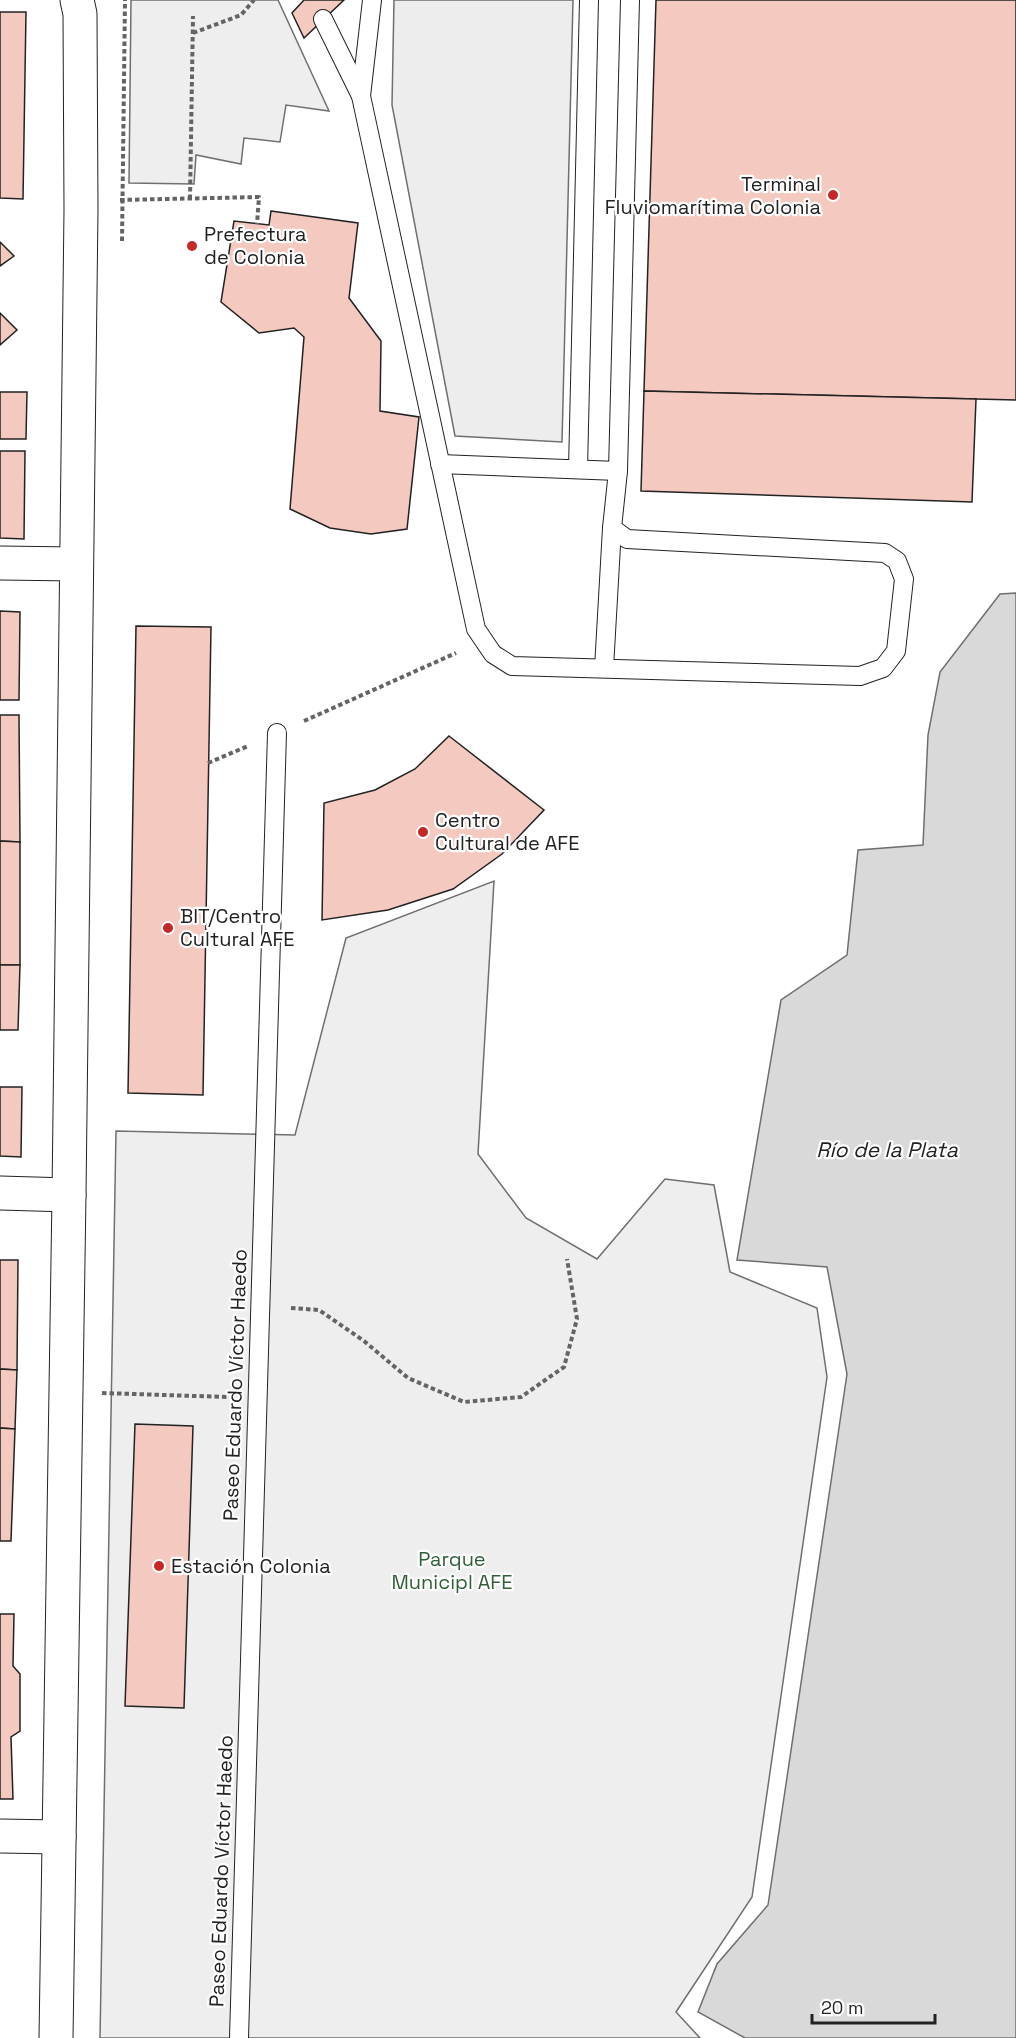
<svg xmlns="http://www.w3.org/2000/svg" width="1016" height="2038" font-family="'Space Grotesk',sans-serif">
	<rect width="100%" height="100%" fill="#fff"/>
	<!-- green -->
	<g fill="#eee" stroke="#6f6f6f" stroke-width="1.5">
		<polygon points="131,0 278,0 329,111 286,105 280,142 244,138 241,164 196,155 194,184 129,183"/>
		<polygon points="494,881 478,1154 526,1218 597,1259 665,1179 714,1185 730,1272 817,1308 827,1377 752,1897 676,2012 700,2038 100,2038 116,1131 295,1135 346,938"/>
	</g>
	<!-- parking -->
	<polygon fill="#ededed" stroke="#6f6f6f" stroke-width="1.5" points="394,0 573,0 562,442 455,436 392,105"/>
	<!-- water -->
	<polygon fill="#d9d9d9" stroke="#6f6f6f" stroke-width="1.5" points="1016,593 1016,2038 745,2038 698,2012 717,1964 768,1905 847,1374 827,1267 737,1260 781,1000 847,955 858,850 923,845 928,735 940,672 1000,594"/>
	<!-- building -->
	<g fill="#f3c9c0" stroke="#222" stroke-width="1.5">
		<polygon points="304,0 344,0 304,38 292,13"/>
		<polygon points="656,0 1016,0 1016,400 644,391"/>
		<polygon points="0,12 26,12 23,199 0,198"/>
		<polygon points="271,211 358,223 349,298 381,341 380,411 419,417 407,529 371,534 330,528 290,509 304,337 294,328 259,333 221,302 234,221 269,225"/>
		<polygon points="0,242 14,256 0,266"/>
		<polygon points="0,313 17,330 0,345"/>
		<polygon points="644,391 976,399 972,502 641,491"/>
		<polygon points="0,392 27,392 26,439 0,439"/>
		<polygon points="0,451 25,451 24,539 0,538"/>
		<polygon points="0,611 20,612 19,700 0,700"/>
		<polygon points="136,626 211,627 203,1095 128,1093"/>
		<polygon points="0,715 19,715 20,842 0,841"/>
		<polygon points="449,736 544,810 502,854 453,889 388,910 322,920 324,803 375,790 415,769"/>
		<polygon points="0,841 20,842 20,965 0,965"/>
		<polygon points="0,965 20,965 18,1030 0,1030"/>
		<polygon points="0,1087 22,1087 21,1157 0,1156"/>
		<polygon points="0,1260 18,1260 17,1370 0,1369"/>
		<polygon points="0,1369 17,1370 15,1429 0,1428"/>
		<polygon points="135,1424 193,1426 184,1708 125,1706"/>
		<polygon points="0,1428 15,1429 11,1541 0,1541"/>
		<polygon points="0,1614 14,1614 13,1666 20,1674 20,1731 11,1737 13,1799 0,1799"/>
	</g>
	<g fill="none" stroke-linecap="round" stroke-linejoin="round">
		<defs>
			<g id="service">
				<polyline points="323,19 361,96 476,629 493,654 512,666 860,676 883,668 896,651 904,579 897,561 885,553 627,539 612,528 618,471"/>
				<polyline points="361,96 372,0"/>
				<polyline points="440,464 618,471 630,0"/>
				<polyline points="578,469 589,0"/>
				<polyline points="604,668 612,528"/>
				<polyline points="239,2038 277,733"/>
			</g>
			<g id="minor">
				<polyline points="0,563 76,564"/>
				<polyline points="0,1193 69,1195"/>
				<polyline points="0,1836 59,1837"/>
				<polyline points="56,2038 69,1195 81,210 80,14 77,0"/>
			</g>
		</defs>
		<!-- service casing -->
		<use href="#service" stroke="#222" stroke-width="20"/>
		<!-- minor casing -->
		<use href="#minor" stroke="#222" stroke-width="35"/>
		<!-- path -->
		<g stroke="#646464" stroke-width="4" stroke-dasharray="4.5 3" stroke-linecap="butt">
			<polyline points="193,33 241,15 254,0"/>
			<polyline points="190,199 193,16"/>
			<polyline points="120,200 259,197 257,224"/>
			<polyline points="122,241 125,0"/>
			<polyline points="304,721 456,653"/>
			<polyline points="208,763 248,746"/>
			<polyline points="291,1308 319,1310 364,1341 408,1378 464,1402 521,1397 564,1367 577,1319 567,1259"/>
			<polyline points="102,1393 227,1397"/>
		</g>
		<!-- service -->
		<use href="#service" stroke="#fff" stroke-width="18"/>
		<!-- minor -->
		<use href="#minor" stroke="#fff" stroke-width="33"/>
	</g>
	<!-- markers -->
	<g fill="#c62828" stroke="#fff" stroke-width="2">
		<circle cx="833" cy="195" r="6"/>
		<circle cx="192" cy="246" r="6"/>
		<circle cx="423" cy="832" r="6"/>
		<circle cx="168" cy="928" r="6"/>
		<circle cx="159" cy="1566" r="6"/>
	</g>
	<g text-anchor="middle" stroke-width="4.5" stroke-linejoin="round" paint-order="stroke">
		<!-- poi labels -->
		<g font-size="20" fill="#222" stroke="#fff" text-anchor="start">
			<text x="821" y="191" text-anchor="end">Terminal<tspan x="821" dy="23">Fluviomarítima Colonia</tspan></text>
			<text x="204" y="241">Prefectura<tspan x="204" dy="23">de Colonia</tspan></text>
			<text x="435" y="827">Centro<tspan x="435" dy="23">Cultural de AFE</tspan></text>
			<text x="180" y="923">BIT/Centro<tspan x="180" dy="23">Cultural AFE</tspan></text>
			<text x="171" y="1573">Estación Colonia</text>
		</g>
		<!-- street labels -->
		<g font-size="20" fill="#222" stroke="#fff">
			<text transform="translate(235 1385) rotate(-88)" y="7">Paseo Eduardo Víctor Haedo</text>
			<text transform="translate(221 1871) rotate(-88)" y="7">Paseo Eduardo Víctor Haedo</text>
		</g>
		<!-- park labels -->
		<g font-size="20" fill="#2f5e38" stroke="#fff">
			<text x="452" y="1566">Parque<tspan x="452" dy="23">Municipl AFE</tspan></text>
		</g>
		<!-- water labels -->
		<g font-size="21" font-style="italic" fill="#222" stroke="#fff">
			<text x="887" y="1157">Río de la Plata</text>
		</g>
	</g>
	<!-- scale -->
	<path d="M812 2014v9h123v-9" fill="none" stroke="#222222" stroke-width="3"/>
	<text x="821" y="2014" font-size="18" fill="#222222" stroke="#ffffff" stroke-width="4.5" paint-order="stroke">20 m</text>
</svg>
